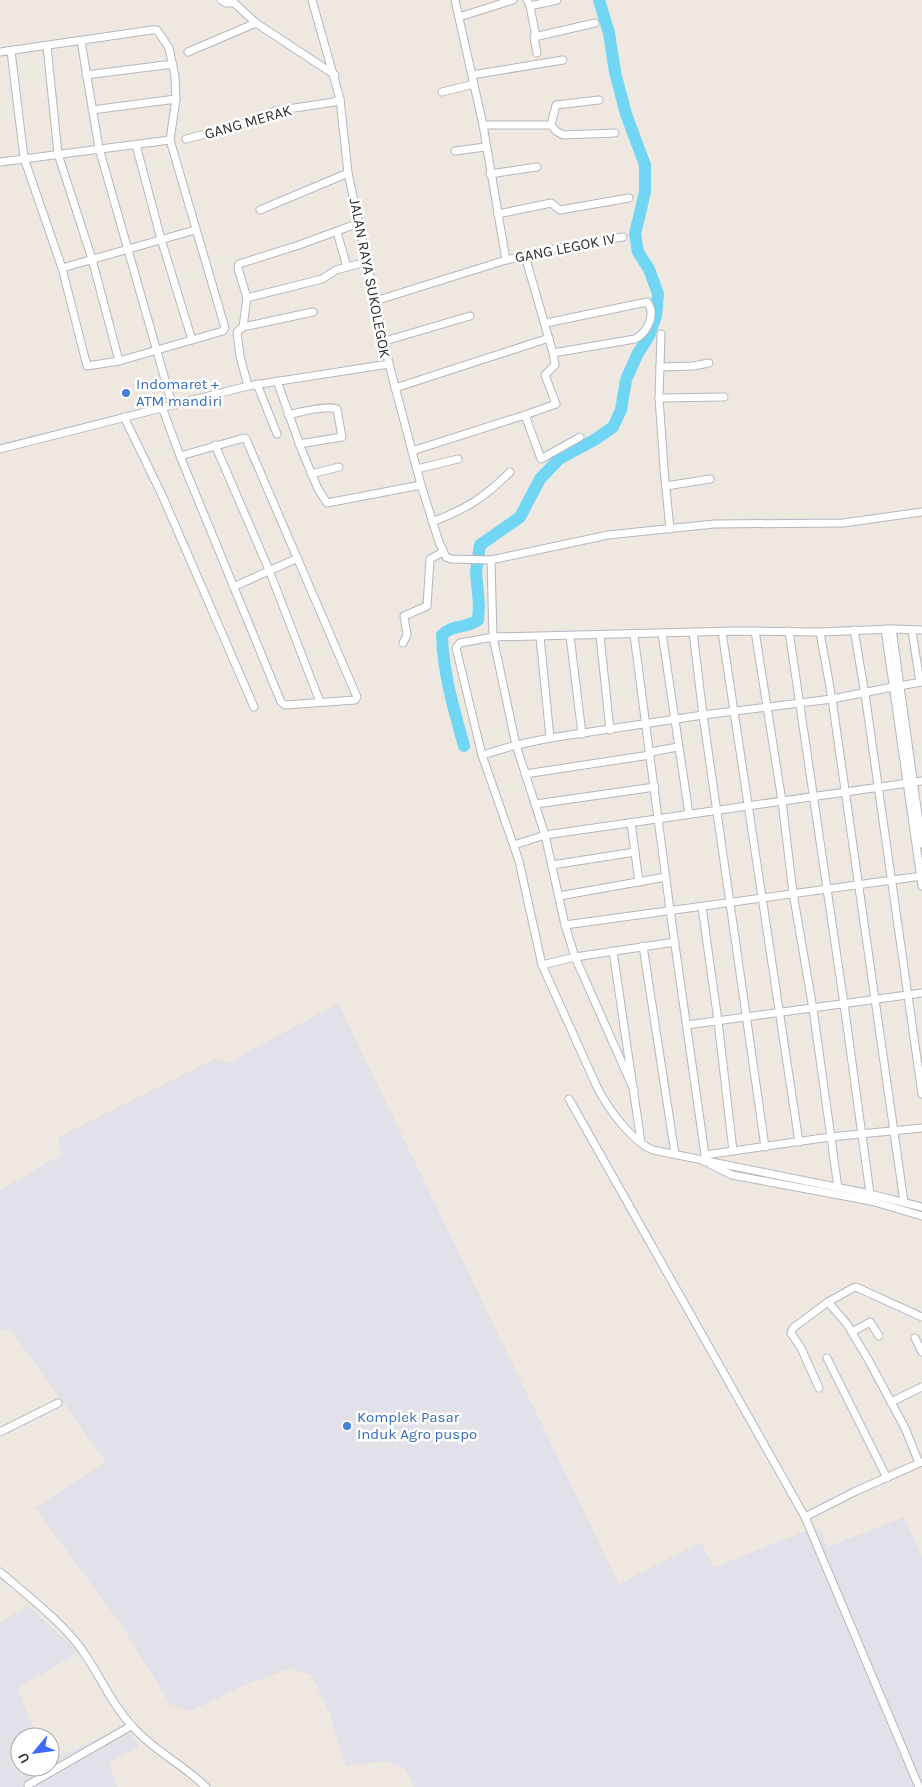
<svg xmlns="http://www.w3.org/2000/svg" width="922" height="1787" font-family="Karla,sans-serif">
	<rect width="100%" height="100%" fill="#efe8e0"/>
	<!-- industrial -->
	<g fill="#e2e0e8">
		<polygon points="338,1003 619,1584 701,1542 714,1567 819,1526 827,1547 904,1517 922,1557 922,1787 414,1787 405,1768 384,1761 346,1766 329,1712 312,1676 291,1668 240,1687 191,1711 170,1704 120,1623 35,1508 106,1462 10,1329 0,1331 0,1190 63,1154 57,1138 215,1059 228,1063"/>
		<polygon points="28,1606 79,1652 17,1688 37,1737 20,1737 20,1767 50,1767 50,1760 126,1726 139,1747 109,1763 117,1787 0,1787 0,1623"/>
	</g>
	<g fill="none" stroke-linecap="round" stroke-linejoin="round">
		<!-- river -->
		<path stroke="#71d6f3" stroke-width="12" d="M464,746C454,710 443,673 442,635C453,624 465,629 478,620L479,605L476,572L480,545L520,517L540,479L559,459L596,439L613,427L621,410L626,380L637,355L649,336L656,316L658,294L649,269L638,252L635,234L645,192V165L626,114L615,72L609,33L599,0"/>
		<defs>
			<g id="minor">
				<polyline points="221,0 226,3 233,3"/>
				<polyline points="231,0 256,23 335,75"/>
				<polyline points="312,0 340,99 348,173 389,364 421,485 439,542 446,557 451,559 491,560 608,535 714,524 843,523 922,512"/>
				<polyline points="455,0 483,125 506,260"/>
				<polyline points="527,0 530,6 557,0"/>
				<polyline points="530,6 536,37"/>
				<polyline points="459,17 513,0"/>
				<polyline points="81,41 99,148 172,404"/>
				<polyline points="47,46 58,154 92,259 119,361"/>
				<polyline points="0,52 152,30 157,30 169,48 175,77 176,99 170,140 225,328 223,331 119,361 87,366 62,268 24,158 11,51"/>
				<polyline points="188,52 256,23"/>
				<polyline points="537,53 534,37 595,23"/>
				<polyline points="86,75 173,64"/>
				<polyline points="472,75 563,60"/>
				<polyline points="442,92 474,84"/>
				<polyline points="92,110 176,99"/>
				<polyline points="483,125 551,125 556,131 563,135 615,133"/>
				<polyline points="551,125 556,105 599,100"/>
				<polyline points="186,139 240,125 275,111 334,102 340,99"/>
				<polyline points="136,145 161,239 192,340"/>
				<polyline points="455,151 485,147"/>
				<polyline points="0,162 170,140"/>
				<polyline points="490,174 537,167"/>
				<polyline points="260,210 348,173"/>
				<polyline points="498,214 551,203 560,210 629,198"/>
				<polyline points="337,232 347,267"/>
				<polyline points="525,256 553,353 555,365 545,375 556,404 525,415"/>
				<polyline points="62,268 195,230"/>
				<polyline points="247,298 322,279 336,270 366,262"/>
				<polyline points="375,301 506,260 563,247 623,237"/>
				<polyline points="313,312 243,327 247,298 238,268 239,264 299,245 359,223"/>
				<path d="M546,323L647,302C657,314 647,333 635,339L553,353"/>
				<polyline points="243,327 237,332 240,356 248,386"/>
				<polyline points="661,334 659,398 664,469 670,529"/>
				<polyline points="385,341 470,316"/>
				<polyline points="660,367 693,366 709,363"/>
				<polyline points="277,381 302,451 318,489 327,503 421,485"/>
				<polyline points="257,384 277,434"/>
				<polyline points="395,388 549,338"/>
				<polyline points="659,398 724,397"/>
				<polyline points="162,407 180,456 281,702 285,705 355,700 357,697 246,439 244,438 180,456"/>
				<path d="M288,415C300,412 326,405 337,409L342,437L299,444"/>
				<polyline points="124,417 162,495 254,707"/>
				<polyline points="215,445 269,570 320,702"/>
				<polyline points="0,449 248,386 389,364"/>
				<polyline points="412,451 525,415 541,459 580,437"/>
				<polyline points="417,469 458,459"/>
				<polyline points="311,474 339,467"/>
				<polyline points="666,486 710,479"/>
				<path d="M432,522C466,509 484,498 510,472"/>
				<polyline points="491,560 493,637 516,745 545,835 565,925 575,957 634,1090"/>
				<polyline points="233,587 298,558"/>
				<polyline points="885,629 922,886"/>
				<polyline points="892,629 922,844"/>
				<polyline points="854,630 865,694 922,1094"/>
				<path d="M922,630L892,629L820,632L736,631L493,637L460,643L456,648L482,755L519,861L542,965L597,1087C607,1107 632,1142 653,1150L870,1194L922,1207"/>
				<polyline points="755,631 782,801 793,893 813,1009 838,1188"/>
				<polyline points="789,631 844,1004 871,1201"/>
				<polyline points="912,631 920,682"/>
				<polyline points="693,632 703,715 765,1147"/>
				<polyline points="722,632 799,1142"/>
				<polyline points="820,632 832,699 904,1202"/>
				<polyline points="662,633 689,814"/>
				<polyline points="634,635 670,910 705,1155 705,1162"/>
				<polyline points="570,636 582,734"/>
				<polyline points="600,636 610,730"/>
				<polyline points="540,637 550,738"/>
				<polyline points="403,643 407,635 404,616 427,606 430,559 443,552"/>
				<polyline points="899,686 922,682"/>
				<polyline points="650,752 678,747"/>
				<polyline points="482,755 516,745 550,738 703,715 832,699 893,687"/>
				<polyline points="525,774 650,755"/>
				<polyline points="914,782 922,781"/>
				<polyline points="536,804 655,787"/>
				<polyline points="631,823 639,882"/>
				<polyline points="514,845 545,835 908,783"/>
				<polyline points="552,865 635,852"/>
				<polyline points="559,896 666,877"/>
				<polyline points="702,907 718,1021 733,1151"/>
				<polyline points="565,925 922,876"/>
				<polyline points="643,946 675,1154"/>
				<polyline points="613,951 641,1142"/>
				<polyline points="542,965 575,957 675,942"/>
				<polyline points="687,1025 922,993"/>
				<polyline points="569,1099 805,1517 919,1787"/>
				<polyline points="705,1155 830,1137 922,1128"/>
				<polyline points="710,1164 732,1175 871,1201 922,1216"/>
				<polyline points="828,1302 847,1324 869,1361 905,1428 919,1463"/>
				<polyline points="852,1332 870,1322 879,1336"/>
				<polyline points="915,1338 922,1352"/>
				<polyline points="827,1358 887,1478"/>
				<polyline points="819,1388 801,1348 791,1333 793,1328 828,1302 853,1288 856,1287 922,1317"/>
				<polyline points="891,1402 922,1387"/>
				<polyline points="0,1432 58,1403"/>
				<polyline points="805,1517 856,1491 922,1462"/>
				<path d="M0,1572C26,1594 54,1616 76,1642C97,1668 110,1703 133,1727C154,1751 184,1765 206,1787"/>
				<polyline points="28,1785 131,1726"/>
			</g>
		</defs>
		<!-- minor casing -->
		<use href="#minor" stroke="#b4b7c1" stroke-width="9"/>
		<!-- minor -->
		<use href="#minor" stroke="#fff" stroke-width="7"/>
	</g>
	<!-- markers -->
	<g fill="#3f7fe0" stroke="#fff" stroke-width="2">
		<circle cx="126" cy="393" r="5"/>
		<circle cx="347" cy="1426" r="5"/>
	</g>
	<g text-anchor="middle" stroke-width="5" stroke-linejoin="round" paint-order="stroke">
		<!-- street labels -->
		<g font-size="15" fill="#2e2e2e" stroke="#fff">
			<text transform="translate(248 122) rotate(-16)" y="5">GANG MERAK</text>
			<text transform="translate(565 248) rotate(-11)" y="5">GANG LEGOK IV</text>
			<text transform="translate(370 278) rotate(79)" y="5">JALAN RAYA SUKOLEGOK</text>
		</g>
		<!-- shop labels -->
		<g font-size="15" fill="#366cbe" stroke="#fff" text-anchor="start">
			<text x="136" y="389">Indomaret +<tspan x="136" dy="17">ATM mandiri</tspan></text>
			<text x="357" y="1422">Komplek Pasar<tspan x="357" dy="17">Induk Agro puspo</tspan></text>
		</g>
	</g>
	<!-- north arrow -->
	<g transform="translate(35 1752) rotate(241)"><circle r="24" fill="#ffffff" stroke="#ababab"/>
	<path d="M0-4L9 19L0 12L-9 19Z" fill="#3d69ff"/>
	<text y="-8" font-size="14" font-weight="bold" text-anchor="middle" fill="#2e2e2e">U</text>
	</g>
</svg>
